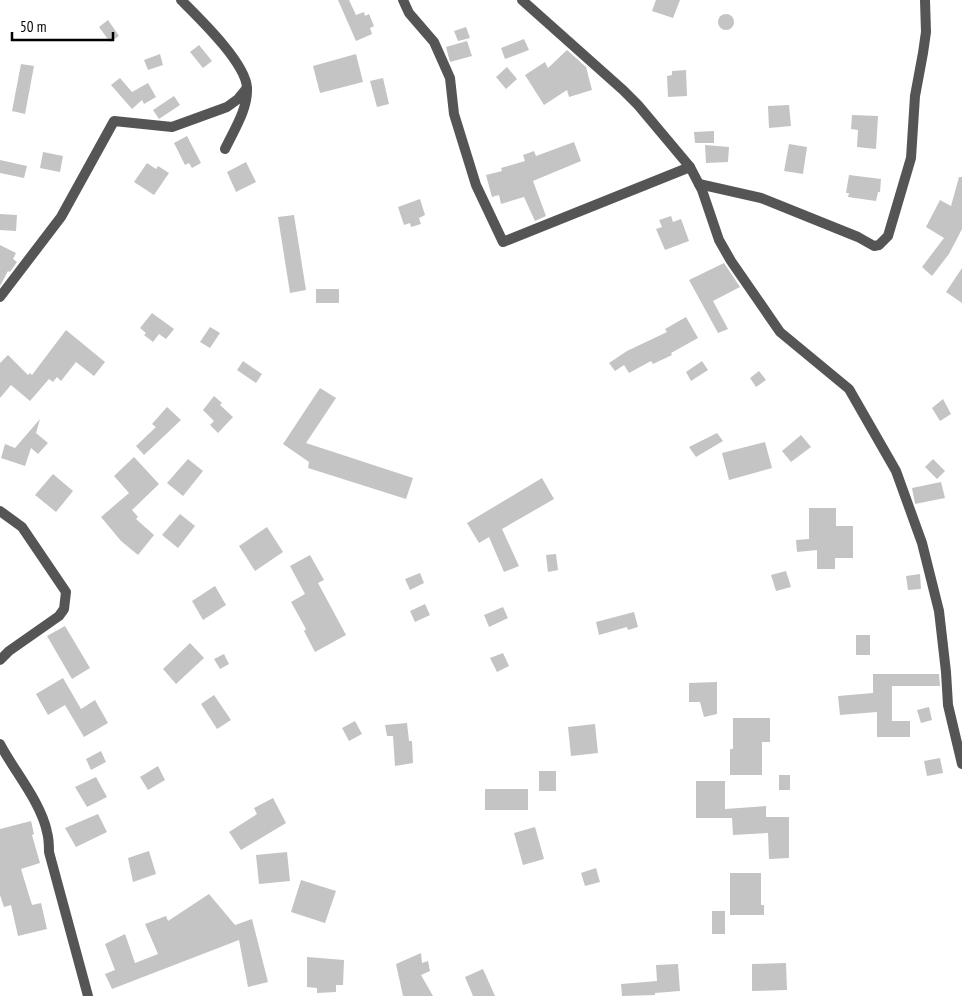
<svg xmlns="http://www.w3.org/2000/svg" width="962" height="996" font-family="'PT Sans Narrow',sans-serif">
	<rect width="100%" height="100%" fill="#fff"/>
	<!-- building -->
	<g fill="#c4c4c4">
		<polygon points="338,0 349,0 356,15 364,12 365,16 369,14 374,26 370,28 372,34 356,41"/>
		<polygon points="656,0 680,0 673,18 652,11"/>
		<circle cx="726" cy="22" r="8"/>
		<polygon points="108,20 119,36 110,42 99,27"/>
		<polygon points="466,27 470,38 458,41 454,31"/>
		<polygon points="524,39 529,50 505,59 501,48"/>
		<polygon points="467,41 472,56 450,62 446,47"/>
		<polygon points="199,45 212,61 203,68 190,52"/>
		<polygon points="567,50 586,67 592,90 569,97 567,90 544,105 525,75 545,62 548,68"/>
		<polygon points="160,54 163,65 148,70 144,60"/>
		<polygon points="356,54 363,82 320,93 313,66"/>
		<polygon points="21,64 34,66 25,114 12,111"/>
		<polygon points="507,67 517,79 506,89 496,77"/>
		<polygon points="686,70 687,96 668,97 667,76 672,75 672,71"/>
		<polygon points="120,78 132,92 148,83 156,97 144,104 142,100 132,109 111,85"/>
		<polygon points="383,78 389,104 377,107 370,81"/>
		<polygon points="174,96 180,105 159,119 153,110"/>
		<polygon points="789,105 791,126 769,128 768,106"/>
		<polygon points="852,115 878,116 876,149 857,147 858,130 851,129"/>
		<polygon points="714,131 714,143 695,143 694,132"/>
		<polygon points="187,136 201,163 192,168 189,163 185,165 174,143"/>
		<polygon points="574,142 581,161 533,181 546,216 535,221 524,197 501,204 499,195 492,197 486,175 502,171 501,168 525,161 523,155 534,151 536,156"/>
		<polygon points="789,144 807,147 803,174 784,171"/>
		<polygon points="705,145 729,147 728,162 706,163"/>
		<polygon points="43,152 63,156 60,172 40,168"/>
		<polygon points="0,160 27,166 24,178 0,173"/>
		<polygon points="246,162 256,182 236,192 227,172"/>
		<polygon points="147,163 156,169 158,166 169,173 154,195 134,182"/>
		<polygon points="849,175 881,179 880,192 878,192 876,201 848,197 849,193 846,193"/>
		<polygon points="959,177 962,177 962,229 949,254 932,276 922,267 944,238 926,227 940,200 951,206"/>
		<polygon points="420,199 425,215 419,218 421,224 411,227 410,223 404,225 398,207"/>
		<polygon points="0,214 17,215 16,231 0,230"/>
		<polygon points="294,215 306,290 290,293 278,217"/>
		<polygon points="671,216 673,222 681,219 689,241 665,250 656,229 662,227 659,220"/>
		<polygon points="0,245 16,253 13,259 17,262 10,272 8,271 0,286"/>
		<polygon points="724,263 740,287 713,301 728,329 718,333 689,280"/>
		<polygon points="962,268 962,303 946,292"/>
		<rect x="316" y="289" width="23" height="14"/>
		<polygon points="152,313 174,329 166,339 159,334 153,342 144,335 146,333 140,328"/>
		<polygon points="686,317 698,338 671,353 672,355 653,364 651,361 629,373 624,365 615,371 609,363 627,351 667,332 665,329"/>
		<polygon points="210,327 220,333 210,348 200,342"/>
		<polygon points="66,330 105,362 94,376 76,362 61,381 57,377 53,382 49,379 30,401 11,385 0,398 0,363 8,355 28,375 30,373 32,375"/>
		<polygon points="243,361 262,374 256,383 237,370"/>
		<polygon points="702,361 708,370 691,381 686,372"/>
		<polygon points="759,371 766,380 756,387 750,378"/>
		<polygon points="320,388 336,398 306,443 413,478 406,499 308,468 309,462 283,444"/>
		<polygon points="214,396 222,403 220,405 233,417 218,433 210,425 214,421 203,410"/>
		<polygon points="943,399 951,414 940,421 932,408"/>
		<polygon points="167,407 181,420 144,455 136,446 156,427 152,424"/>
		<polygon points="40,419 36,433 48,443 38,454 31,448 25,466 1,458 5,444 15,448"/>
		<polygon points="717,433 723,441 696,457 689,447"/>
		<polygon points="801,435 811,447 791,462 782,451"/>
		<polygon points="765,442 772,468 729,480 722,453"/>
		<polygon points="134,457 159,484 132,510 138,517 136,519 154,535 138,555 121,541 101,517 129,493 114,476"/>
		<polygon points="188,459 203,471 183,496 167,483"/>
		<polygon points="933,459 945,471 937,479 925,467"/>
		<polygon points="53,474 73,491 56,512 35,495"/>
		<polygon points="542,478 554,499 502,529 519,566 504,572 489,537 479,543 467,523"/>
		<polygon points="941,482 945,498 915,504 912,488"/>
		<polygon points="809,508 836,508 836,526 853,526 853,558 835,558 835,569 817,569 817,550 797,552 796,540 809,539"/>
		<polygon points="180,514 195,526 178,548 162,535"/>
		<polygon points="267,527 283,552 255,571 239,546"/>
		<polygon points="556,554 558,570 548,572 546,555"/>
		<polygon points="310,555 324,580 318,583 346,635 315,652 304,631 306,629 291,602 305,594 290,566"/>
		<polygon points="786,571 791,587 776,591 771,575"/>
		<polygon points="420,573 424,583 410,590 405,579"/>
		<polygon points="920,574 921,589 908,590 906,576"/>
		<polygon points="215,586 226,605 203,620 192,601"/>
		<polygon points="425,604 430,615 415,622 410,611"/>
		<polygon points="503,607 508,618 489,627 484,615"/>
		<polygon points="634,612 638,627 628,630 627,627 599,635 596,622"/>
		<polygon points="65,626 90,668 72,679 47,636"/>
		<rect x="856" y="635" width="14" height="20"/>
		<polygon points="190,643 204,658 176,684 163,669"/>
		<polygon points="503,653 509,666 497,672 490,658"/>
		<polygon points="224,654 229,664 220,669 214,659"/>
		<polygon points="873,674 939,674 940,686 892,686 892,721 910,721 910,737 877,737 877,712 840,715 838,696 873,693"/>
		<polygon points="63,678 81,709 95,700 108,723 84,737 65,705 48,715 36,694"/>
		<polygon points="717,682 717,714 704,717 700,702 689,702 689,683"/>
		<polygon points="214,695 231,720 217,729 201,704"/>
		<polygon points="929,707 932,720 921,723 917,710"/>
		<polygon points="733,718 770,718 770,742 762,742 762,775 730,775 730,749 733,749"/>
		<polygon points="355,721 362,734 349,741 342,728"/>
		<polygon points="407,723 409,741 412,741 413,763 395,766 393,736 387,736 385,725"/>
		<polygon points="595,724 598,753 571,756 568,727"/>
		<polygon points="101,751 106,762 91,770 86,759"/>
		<polygon points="940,758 943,773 927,776 924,761"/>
		<polygon points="158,766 165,780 148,790 140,777"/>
		<rect x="539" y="771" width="17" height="20"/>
		<rect x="779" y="775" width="11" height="15"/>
		<polygon points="96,777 107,797 87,807 75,787"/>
		<polygon points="696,781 725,781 725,809 766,806 766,817 789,817 789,858 769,859 768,833 733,835 732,818 696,818"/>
		<rect x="485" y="789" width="43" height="21"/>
		<polygon points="273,798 286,823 241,850 229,832 257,814 254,808"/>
		<polygon points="98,814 107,832 76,847 65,828"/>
		<polygon points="31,821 34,834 32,835 40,863 21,869 32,905 41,903 47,929 18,936 11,905 4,907 0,895 0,829"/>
		<polygon points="535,827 544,859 523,865 514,833"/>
		<polygon points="149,851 156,874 133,882 128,858"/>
		<polygon points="287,852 290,881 259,884 256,855"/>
		<polygon points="596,868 600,882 585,886 581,873"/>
		<polygon points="730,873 761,873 761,905 764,905 764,915 730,915"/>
		<polygon points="301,880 336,891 325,923 291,912"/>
		<polygon points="209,894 235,925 252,919 268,982 248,987 239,940 112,989 105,974 115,970 105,944 125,934 135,963 158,954 145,924 166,916 168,921"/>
		<rect x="712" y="911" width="13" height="23"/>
		<polygon points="421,953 422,963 428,961 430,971 421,975 433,996 403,996 396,964"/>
		<polygon points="307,957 344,960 343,985 336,985 336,992 317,993 317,988 307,987"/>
		<polygon points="786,963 787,990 752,991 752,964"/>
		<polygon points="678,964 680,991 655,993 655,995 622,996 621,984 657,981 656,965"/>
		<polygon points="483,969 495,996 473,996 465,977"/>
	</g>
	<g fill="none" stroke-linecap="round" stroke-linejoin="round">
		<!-- street -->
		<g stroke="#555" stroke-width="10">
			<path d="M181,0C199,18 246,63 247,88C248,109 234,130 225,149"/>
			<polyline points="403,0 409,13 434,42 450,78 454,114 476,185 503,242 690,167"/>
			<polyline points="522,0 623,90 638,105 690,167 702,190 719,240 731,261 780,332 849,389 896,471 922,543 939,611 946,672 948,705 962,764"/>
			<polyline points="699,184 761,198 858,237 874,246 879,245 888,236 911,158 915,96 923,53 926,32 925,0"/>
			<polyline points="0,297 61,217 114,121 172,127 227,107 238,99 247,88"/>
			<polyline points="0,511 22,527 66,592 64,609 59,616 9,651 0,660"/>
			<path d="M0,744C14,771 41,802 47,832C49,839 49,845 49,852L88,996"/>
		</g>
	</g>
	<!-- scale -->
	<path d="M12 32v8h101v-8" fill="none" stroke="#000000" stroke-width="2.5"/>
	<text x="20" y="32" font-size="15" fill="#000000" stroke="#ffffff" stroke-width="4" paint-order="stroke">50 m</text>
</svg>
